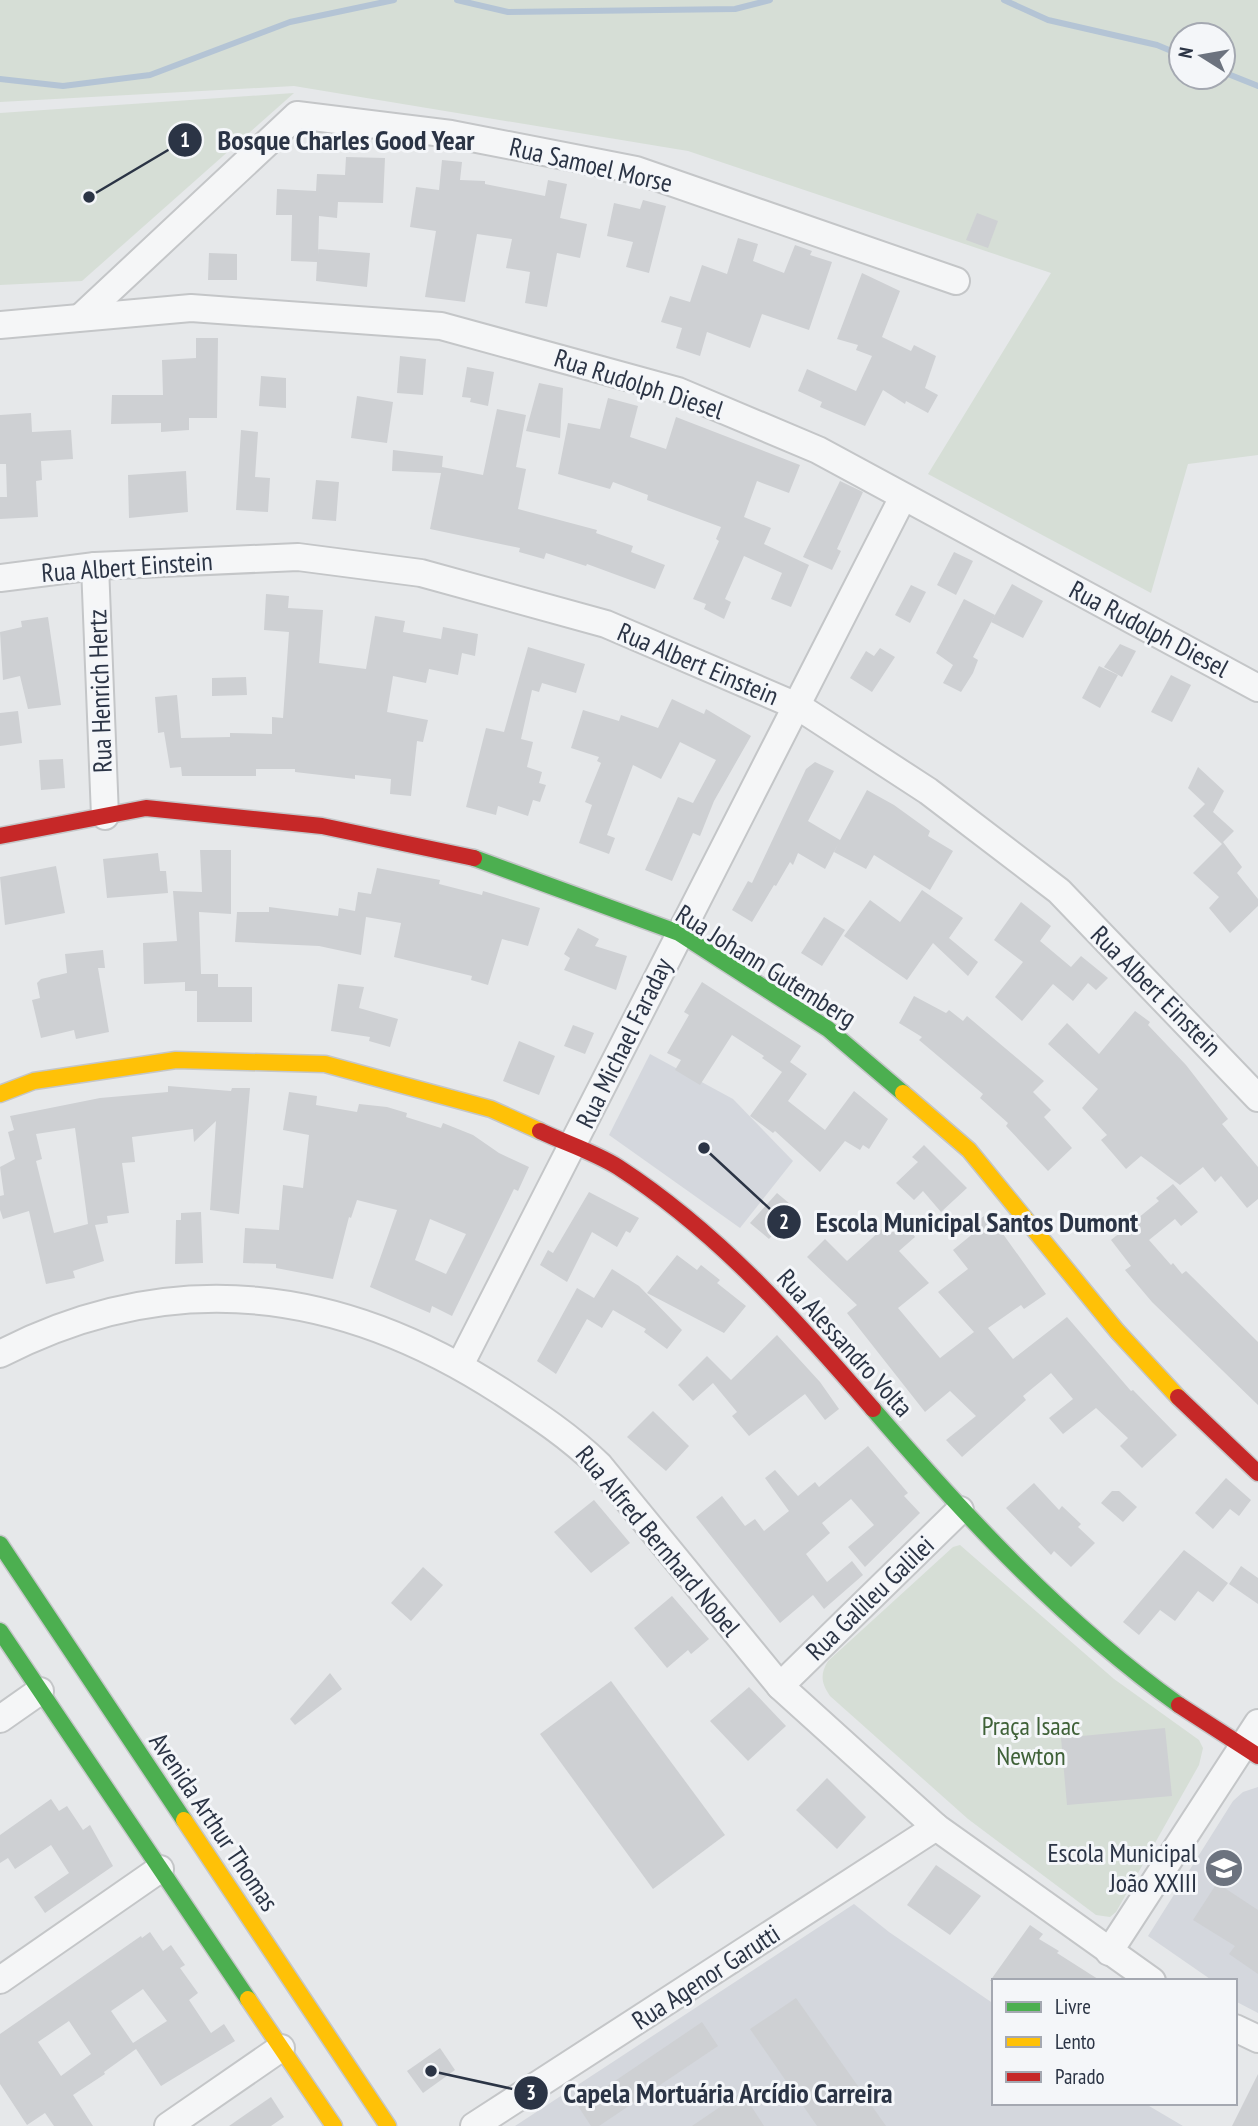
<svg xmlns="http://www.w3.org/2000/svg" width="1258" height="2126" font-family="'PT Sans Narrow',sans-serif">
	<rect width="100%" height="100%" fill="#e6e8ea"/>
	<!-- built -->
	<g fill="#d4d7dd">
		<polygon points="650,1054 733,1099 793,1161 740,1228 609,1135"/>
		<polygon points="1258,1787 1258,2013 1235,2001 1235,1981 1213,1981 1148,1936 1233,1801 1243,1792"/>
		<polygon points="854,1904 889,1932 994,2004 994,2103 1144,2103 1183,2126 515,2126"/>
	</g>
	<!-- green -->
	<g fill="#d6ded6" fill-rule="evenodd">
		<path d="M0,0H1258V455L1188,464L1151,593L928,474L1051,273L688,151L294,86L0,102ZM1181,35H1223V77H1181Z"/>
		<polygon points="294,93 82,281 0,285 0,113"/>
		<path d="M960,1545L1114,1679L1199,1740L1203,1748L1199,1765L1116,1912L1110,1917L1096,1915L968,1819L830,1696C821,1683 820,1674 828,1661L953,1547Z"/>
	</g>
	<g fill="none" stroke-linecap="round" stroke-linejoin="round">
		<!-- stream -->
		<g stroke="#b4c4d5" stroke-width="6">
			<polyline points="457,0 508,12 735,9 770,0"/>
			<polyline points="1004,0 1048,20 1157,45 1181,55"/>
			<polyline points="1223,72 1258,86"/>
			<polyline points="0,79 63,86 150,75 290,22 394,0"/>
		</g>
	</g>
	<!-- building -->
	<g fill="#ced0d3" fill-rule="evenodd">
		<polygon points="346,157 385,158 383,203 338,202 337,218 319,216 318,255 318,249 370,253 367,287 316,281 317,262 291,261 292,215 276,215 277,189 316,191 317,174 345,175"/>
		<polygon points="442,160 462,162 460,180 485,181 485,184 545,196 548,180 567,184 560,218 587,224 580,258 557,253 547,307 525,303 530,272 506,268 512,239 477,234 465,302 425,297 436,231 410,227 416,187 439,190"/>
		<polygon points="643,200 666,206 649,273 626,267 633,242 607,236 614,203 640,209"/>
		<polygon points="977,213 998,221 988,248 966,240"/>
		<polygon points="738,238 758,244 753,261 784,273 795,245 812,251 810,255 832,262 809,330 762,314 750,348 707,332 700,356 676,348 682,328 661,322 670,296 690,302 702,265 727,274"/>
		<polygon points="209,253 237,254 237,280 208,280"/>
		<polygon points="862,273 900,291 882,337 911,351 914,345 936,356 925,388 938,395 928,413 906,401 905,404 883,390 865,426 820,407 822,402 798,391 807,369 856,391 872,356 856,350 858,345 837,339"/>
		<polygon points="196,338 218,338 217,418 189,418 189,430 161,432 161,423 111,424 112,395 163,395 162,360 196,358"/>
		<polygon points="400,356 426,359 423,395 397,393"/>
		<polygon points="467,367 494,372 488,406 470,402 471,398 462,397"/>
		<polygon points="261,376 286,378 286,408 259,406"/>
		<polygon points="539,383 563,388 560,438 526,431"/>
		<polygon points="357,396 393,402 387,443 351,438"/>
		<polygon points="608,398 638,406 630,437 666,449 676,417 800,465 789,493 757,481 744,517 771,528 764,544 809,565 791,607 771,599 782,573 744,556 725,599 731,602 724,619 704,609 706,604 693,599 719,541 716,539 721,527 647,500 648,495 613,482 610,489 558,474 568,423 600,429"/>
		<polygon points="497,409 526,415 516,467 526,469 518,509 597,530 596,533 633,546 631,552 665,565 655,589 587,564 586,566 546,553 544,559 519,552 520,548 430,529 441,473 392,471 393,450 443,456 442,467 483,475"/>
		<polygon points="31,413 32,432 71,430 73,459 41,461 42,480 36,481 38,517 0,519 0,497 7,497 6,464 0,464 0,415"/>
		<polygon points="241,430 258,432 255,477 270,478 268,512 236,510"/>
		<polygon points="186,471 188,512 129,518 128,475"/>
		<polygon points="316,480 339,482 336,521 312,519"/>
		<polygon points="840,481 863,492 837,549 841,551 832,570 803,557"/>
		<polygon points="954,552 973,561 956,595 937,585"/>
		<polygon points="1012,584 1043,601 1023,638 991,622"/>
		<polygon points="911,585 926,592 910,623 895,615"/>
		<polygon points="266,594 289,596 288,608 323,610 319,663 366,669 375,616 405,621 403,632 441,639 443,627 478,634 475,656 462,653 458,675 429,669 426,683 393,676 387,712 428,720 423,742 417,741 411,796 390,794 391,779 355,775 355,779 295,772 295,769 256,769 256,776 182,776 181,767 170,768 164,732 158,733 155,697 177,695 181,738 230,737 230,733 272,734 272,717 283,718 289,632 264,630"/>
		<polygon points="964,599 995,615 973,657 978,660 973,673 961,692 943,683 953,665 936,653"/>
		<polygon points="48,617 61,705 28,709 20,676 3,680 0,632 22,627 21,621"/>
		<polygon points="1120,644 1136,651 1122,677 1104,667"/>
		<polygon points="528,647 585,664 576,693 542,683 539,692 532,690 521,739 533,742 527,767 542,772 539,783 546,785 540,802 533,800 528,816 498,806 496,815 466,807 486,728 504,732"/>
		<polygon points="880,648 895,657 872,692 850,678 866,651 874,656"/>
		<polygon points="1099,666 1118,675 1100,708 1082,698"/>
		<polygon points="1171,675 1191,685 1172,722 1151,712"/>
		<polygon points="246,677 247,695 212,696 212,678"/>
		<polygon points="672,699 704,714 706,709 751,736 714,801 700,836 693,833 672,881 645,870 678,797 693,803 716,760 680,742 661,779 633,765 607,835 615,838 609,854 579,843 592,805 585,802 601,763 597,761 599,757 571,748 583,710 619,721 621,715 658,728"/>
		<polygon points="18,711 22,743 0,746 0,713"/>
		<polygon points="63,759 65,788 41,790 39,760"/>
		<polygon points="815,762 834,771 808,821 840,840 867,790 894,805 930,831 928,836 953,851 930,890 874,855 866,869 834,852 838,844 825,869 798,853 793,865 790,862 776,886 774,885 752,922 732,910 748,881 752,883 806,769"/>
		<polygon points="1198,767 1224,791 1213,812 1234,831 1223,842 1242,867 1237,873 1258,899 1258,906 1230,933 1209,908 1219,897 1193,873 1222,844 1193,816 1205,804 1188,788"/>
		<polygon points="200,850 231,850 231,914 199,912 201,974 218,974 218,987 252,987 252,1022 197,1022 197,991 185,991 185,982 144,984 143,943 177,941 173,891 202,892"/>
		<polygon points="158,853 160,871 166,871 168,893 107,898 103,859"/>
		<polygon points="56,866 65,913 5,925 0,877"/>
		<polygon points="377,868 440,880 439,884 482,895 483,891 540,908 528,946 502,939 488,985 471,980 472,976 394,957 401,923 366,917 361,955 319,946 235,942 237,912 269,912 269,907 338,916 339,908 355,911 358,892 371,894"/>
		<polygon points="922,890 963,918 949,938 978,962 968,976 933,943 907,980 844,936 870,900 900,922"/>
		<polygon points="1021,902 1051,926 1040,941 1071,967 1081,956 1108,978 1096,990 1088,983 1073,1001 1053,984 1022,1021 995,997 1023,962 994,940"/>
		<polygon points="824,917 845,930 822,966 801,953"/>
		<polygon points="578,928 599,939 595,946 627,956 616,990 564,970 570,958 564,954"/>
		<polygon points="103,950 105,968 98,968 109,1032 76,1039 74,1030 41,1038 32,1000 40,998 37,983 41,979 67,973 65,954"/>
		<polygon points="702,982 801,1046 790,1062 807,1074 788,1101 825,1130 854,1091 888,1119 869,1149 863,1145 860,1150 845,1141 820,1172 775,1131 773,1133 750,1116 782,1072 762,1058 764,1056 732,1035 700,1085 675,1070 681,1060 667,1053 689,1015 684,1012"/>
		<polygon points="338,984 364,987 359,1008 398,1019 390,1047 369,1041 370,1037 331,1031"/>
		<polygon points="914,996 946,1013 949,1010 963,1021 967,1016 1044,1081 1033,1092 1051,1110 1044,1117 1072,1148 1048,1171 1006,1126 1008,1123 980,1098 983,1094 919,1040 922,1037 899,1023"/>
		<polygon points="1135,1011 1150,1022 1148,1025 1186,1065 1228,1119 1222,1124 1258,1167 1258,1199 1247,1208 1221,1176 1215,1182 1203,1167 1180,1185 1141,1156 1126,1169 1101,1140 1107,1135 1082,1108 1098,1089 1048,1044 1067,1023 1099,1054"/>
		<polygon points="573,1025 594,1033 585,1054 564,1046"/>
		<polygon points="519,1041 555,1056 539,1095 503,1081"/>
		<path d="M168,1086L231,1091L232,1088H250L239,1214L210,1210L216,1121L194,1142L193,1129L132,1137L135,1162L122,1163L129,1213L107,1216L108,1223L95,1225L104,1261L73,1271L75,1278L46,1284L29,1211L3,1219L0,1210V1196L4,1195L0,1167L15,1159L8,1132L14,1130L10,1116L100,1098L168,1092ZM75,1128L88,1224L54,1233L36,1161L42,1159L36,1134Z"/>
		<path d="M289,1092L317,1096L316,1105L357,1112L359,1104L387,1107L407,1113L406,1117L441,1128L443,1123L473,1135L499,1153L529,1167L518,1191L514,1189L452,1316L432,1306L430,1313L370,1287L397,1210L357,1200L351,1218L349,1217L333,1279L276,1268V1264L243,1263L245,1228L279,1230L283,1185L303,1188L309,1135L283,1130ZM430,1219L466,1234L446,1274L415,1260Z"/>
		<polygon points="924,1145 967,1188 941,1212 923,1191 914,1200 896,1183 918,1162 912,1157"/>
		<polygon points="1173,1184 1198,1212 1181,1226 1175,1219 1149,1240 1171,1265 1173,1263 1182,1274 1186,1271 1258,1342 1258,1405 1152,1302 1125,1270 1131,1266 1111,1240 1159,1201 1156,1198"/>
		<polygon points="589,1192 639,1218 630,1233 626,1231 617,1247 592,1232 567,1282 540,1265 548,1250 553,1253"/>
		<polygon points="777,1193 796,1209 769,1239 750,1223"/>
		<polygon points="201,1212 203,1263 175,1264 176,1220 181,1220 181,1213"/>
		<polygon points="988,1213 1046,1294 1024,1309 1021,1305 988,1328 1013,1359 1067,1317 1131,1391 1133,1390 1177,1435 1142,1468 1120,1446 1128,1438 1096,1408 1063,1434 1049,1418 1073,1399 1051,1373 1023,1396 1026,1400 962,1457 946,1440 976,1416 950,1391 925,1412 847,1313 857,1305 807,1257 825,1239 847,1261 882,1229 887,1236 904,1222 915,1237 899,1251 929,1283 898,1308 940,1358 974,1332 938,1292 968,1269 953,1250 975,1232 971,1226"/>
		<polygon points="677,1255 697,1270 701,1265 720,1280 717,1283 746,1306 724,1333 647,1293"/>
		<polygon points="612,1269 639,1286 682,1330 667,1349 644,1332 646,1329 613,1310 602,1328 587,1319 556,1374 537,1361 577,1288 594,1298"/>
		<polygon points="777,1335 820,1382 839,1409 825,1420 805,1394 749,1436 732,1416 737,1412 713,1383 693,1401 678,1385 707,1356 731,1380"/>
		<polygon points="653,1411 689,1446 666,1471 627,1437"/>
		<polygon points="868,1446 908,1493 904,1496 920,1513 865,1567 848,1547 874,1525 851,1499 822,1523 830,1533 806,1554 827,1582 852,1561 863,1575 824,1609 813,1595 780,1623 696,1517 722,1496 745,1526 755,1519 764,1531 789,1511 765,1478 775,1470 798,1496 815,1482 819,1487"/>
		<polygon points="1226,1478 1251,1500 1239,1516 1230,1509 1213,1529 1195,1513"/>
		<polygon points="1034,1483 1059,1510 1062,1506 1081,1524 1078,1527 1095,1543 1071,1567 1054,1551 1051,1555 1006,1508"/>
		<polygon points="1112,1491 1119,1491 1137,1507 1123,1522 1101,1503"/>
		<polygon points="594,1500 630,1543 591,1573 554,1532"/>
		<polygon points="1184,1550 1228,1583 1213,1602 1198,1591 1175,1621 1160,1610 1139,1635 1123,1622"/>
		<polygon points="1241,1566 1258,1578 1258,1604 1229,1584"/>
		<polygon points="423,1567 443,1585 411,1621 391,1603"/>
		<polygon points="672,1596 709,1639 691,1654 688,1650 667,1668 634,1628"/>
		<polygon points="330,1673 342,1689 295,1725 290,1719"/>
		<polygon points="611,1681 725,1835 653,1889 540,1734"/>
		<polygon points="749,1687 786,1726 748,1761 710,1721"/>
		<polygon points="1165,1728 1172,1796 1067,1805 1061,1738"/>
		<polygon points="827,1778 866,1817 837,1849 796,1810"/>
		<polygon points="51,1799 59,1811 67,1806 83,1830 90,1825 113,1866 45,1913 34,1897 69,1873 51,1845 15,1869 8,1858 0,1863 0,1835"/>
		<polygon points="936,1865 981,1896 950,1935 907,1905"/>
		<polygon points="1217,1883 1258,1910 1258,1974 1229,1954 1235,1946 1193,1920"/>
		<polygon points="1030,1925 1043,1934 1039,1939 1059,1951 1057,1953 1101,1981 990,1981"/>
		<path d="M150,1932L163,1951L171,1945L185,1965L180,1968L198,1993L189,2000L211,2033L224,2024L235,2041L161,2086L136,2049L104,2072L105,2074L73,2095L93,2126H54L45,2113L27,2125L0,2084V2034L141,1936L142,1938ZM143,1989L167,2021L133,2043L111,2011ZM69,2021L91,2054L61,2076L38,2042Z"/>
		<polygon points="796,1998 886,2126 817,2126 750,2029"/>
		<polygon points="702,2022 718,2046 599,2126 591,2126 578,2106"/>
		<polygon points="440,2048 455,2070 423,2093 407,2071"/>
		<polygon points="1258,2074 1258,2126 1232,2126"/>
		<polygon points="742,2092 764,2126 692,2126"/>
		<polygon points="271,2097 284,2117 271,2126 229,2126"/>
	</g>
	<g fill="none" stroke-linecap="round" stroke-linejoin="round">
		<defs>
			<g id="street">
				<polyline points="82,316 297,115 451,134 636,170 956,281"/>
				<polyline points="0,325 191,308 441,326 678,391 818,450 1258,688"/>
				<polyline points="95,566 105,816"/>
				<polyline points="0,578 95,566 298,557 421,573 606,624 799,707 928,791 1059,891 1258,1098"/>
				<path d="M0,1354C173,1265 342,1288 502,1392C537,1415 569,1436 599,1465L780,1686L936,1827L1152,1981"/>
				<polyline points="460,1365 903,497"/>
				<polyline points="780,1686 960,1510"/>
				<polyline points="0,1719 40,1691"/>
				<polyline points="1109,1952 1258,1723"/>
				<polyline points="0,1980 160,1869"/>
				<polyline points="1235,2028 1258,2039"/>
				<polyline points="168,2126 281,2048"/>
				<polyline points="474,2126 936,1827"/>
			</g>
			<g id="fast">
				<polyline points="474,858 679,933 828,1029 903,1093"/>
				<path d="M873,1409C966,1517 1063,1622 1179,1705"/>
				<polyline points="0,1544 184,1820"/>
				<polyline points="0,1631 248,1999"/>
			</g>
			<g id="slow">
				<polyline points="903,1093 969,1150 1117,1331 1178,1397"/>
				<polyline points="0,1094 34,1081 176,1060 325,1064 491,1109 540,1131"/>
				<polyline points="184,1820 388,2126"/>
				<polyline points="248,1999 334,2126"/>
			</g>
			<g id="jam">
				<polyline points="0,836 146,808 322,826 474,858"/>
				<path d="M540,1131C565,1143 594,1152 618,1167C718,1232 796,1320 873,1409"/>
				<polyline points="1178,1397 1258,1473"/>
				<polyline points="1179,1705 1258,1756"/>
			</g>
		</defs>
		<!-- street casing -->
		<use href="#street" stroke="#c4c6c8" stroke-width="30"/>
		<!-- fast casing -->
		<use href="#fast" stroke="#c4c6c8" stroke-width="19"/>
		<!-- slow casing -->
		<use href="#slow" stroke="#c4c6c8" stroke-width="19"/>
		<!-- jam casing -->
		<use href="#jam" stroke="#c4c6c8" stroke-width="19"/>
		<!-- street -->
		<use href="#street" stroke="#f5f6f7" stroke-width="26"/>
		<!-- fast -->
		<use href="#fast" stroke="#4caf50" stroke-width="16"/>
		<!-- slow -->
		<use href="#slow" stroke="#ffc107" stroke-width="16"/>
		<!-- jam -->
		<use href="#jam" stroke="#c62828" stroke-width="16"/>
	</g>
	<!-- icons -->
	<defs>
		<symbol id="school-disc" viewBox="-11 -11 22 22"><circle r="9.5" fill="#6c737f" stroke="#f4f6f9"/><path d="M0-5L7-2L0 1L-7-2ZM-4 1L0 2.5L4 1V4Q0 6-4 4Z" fill="#fff"/></symbol>
	</defs>
	<g fill-rule="evenodd">
		<use href="#school-disc" x="1202" y="1846" width="44" height="44"/>
	</g>
	<g text-anchor="middle" stroke-width="6" stroke-linejoin="round" paint-order="stroke">
		<!-- street labels -->
		<g font-size="26" fill="#2b3445" stroke="#f4f6f9">
			<text transform="translate(591 165) rotate(13)" y="9">Rua Samoel Morse</text>
			<text transform="translate(639 384) rotate(18)" y="9">Rua Rudolph Diesel</text>
			<text transform="translate(127 567) rotate(-4)" y="9">Rua Albert Einstein</text>
			<text transform="translate(1149 629) rotate(28)" y="9">Rua Rudolph Diesel</text>
			<text transform="translate(698 664) rotate(23)" y="9">Rua Albert Einstein</text>
			<text transform="translate(100 691) rotate(-92)" y="9">Rua Henrich Hertz</text>
			<text transform="translate(766 966) rotate(32)" y="9">Rua Johann Gutemberg</text>
			<text transform="translate(1156 991) rotate(45)" y="9">Rua Albert Einstein</text>
			<text transform="translate(624 1043) rotate(-64)" y="9">Rua Michael Faraday</text>
			<text transform="translate(845 1343) rotate(48)" y="9">Rua Alessandro Volta</text>
			<text transform="translate(658 1541) rotate(50)" y="9">Rua Alfred Bernhard Nobel</text>
			<text transform="translate(870 1598) rotate(-44)" y="9">Rua Galileu Galilei</text>
			<text transform="translate(214 1822) rotate(56)" y="9">Avenida Arthur Thomas</text>
			<text transform="translate(706 1977) rotate(-33)" y="9">Rua Agenor Garutti</text>
		</g>
		<!-- park labels -->
		<g font-size="26" fill="#3f6138" stroke="#f4f6f9">
			<text x="1031" y="1735">Praça Isaac<tspan x="1031" dy="30">Newton</tspan></text>
		</g>
		<!-- poi labels -->
		<g font-size="26" fill="#2b3445" stroke="#f4f6f9" text-anchor="end">
			<text x="1197" y="1862">Escola Municipal<tspan x="1197" dy="30">João XXIII</tspan></text>
		</g>
	</g>
	<!-- callouts -->
	<path fill="none" stroke="#2b3445" stroke-width="2.5" d="M89 197L185 140M704 1148L784 1222M431 2071L531 2093"/>
	<g fill="#2b3445" stroke="#f4f6f9" stroke-width="2.5">
		<circle cx="89" cy="197" r="7"/>
		<circle cx="704" cy="1148" r="7"/>
		<circle cx="431" cy="2071" r="7"/>
		<circle cx="185" cy="140" r="18"/>
		<circle cx="784" cy="1222" r="18"/>
		<circle cx="531" cy="2093" r="18"/>
	</g>
	<g font-size="21" text-anchor="middle" font-weight="bold" fill="#fff">
		<text x="185" y="147">1</text>
		<text x="784" y="1229">2</text>
		<text x="531" y="2100">3</text>
	</g>
	<g font-size="28" text-anchor="middle" font-weight="bold" fill="#2b3445" stroke="#f4f6f9" stroke-width="6" stroke-linejoin="round" paint-order="stroke">
		<text x="346" y="150">Bosque Charles Good Year</text>
		<text x="977" y="1232">Escola Municipal Santos Dumont</text>
		<text x="728" y="2103">Capela Mortuária Arcídio Carreira</text>
	</g>
	<!-- legend -->
	<rect x="992" y="1979" width="245" height="126" fill="#f4f6f9" stroke="#a4a8b1" stroke-width="2"/>
	<rect x="1006" y="2002" width="35" height="10" fill="#4caf50" stroke="#a4a8b1" stroke-width="2"/>
	<text x="1055" y="2014" font-size="21" fill="#2b3445">Livre</text>
	<rect x="1006" y="2037" width="35" height="10" fill="#ffc107" stroke="#a4a8b1" stroke-width="2"/>
	<text x="1055" y="2049" font-size="21" fill="#2b3445">Lento</text>
	<rect x="1006" y="2072" width="35" height="10" fill="#c62828" stroke="#a4a8b1" stroke-width="2"/>
	<text x="1055" y="2084" font-size="21" fill="#2b3445">Parado</text>
	<!-- north arrow -->
	<g transform="translate(1202 56) rotate(281)"><circle r="33" fill="#f4f6f9" stroke="#a4a8b1" stroke-width="2"/>
	<path d="M0-5L12 26L0 18L-12 26Z" fill="#6c737f"/>
	<text y="-10" font-size="19" font-weight="bold" text-anchor="middle" fill="#2b3445">N</text>
	</g>
</svg>
